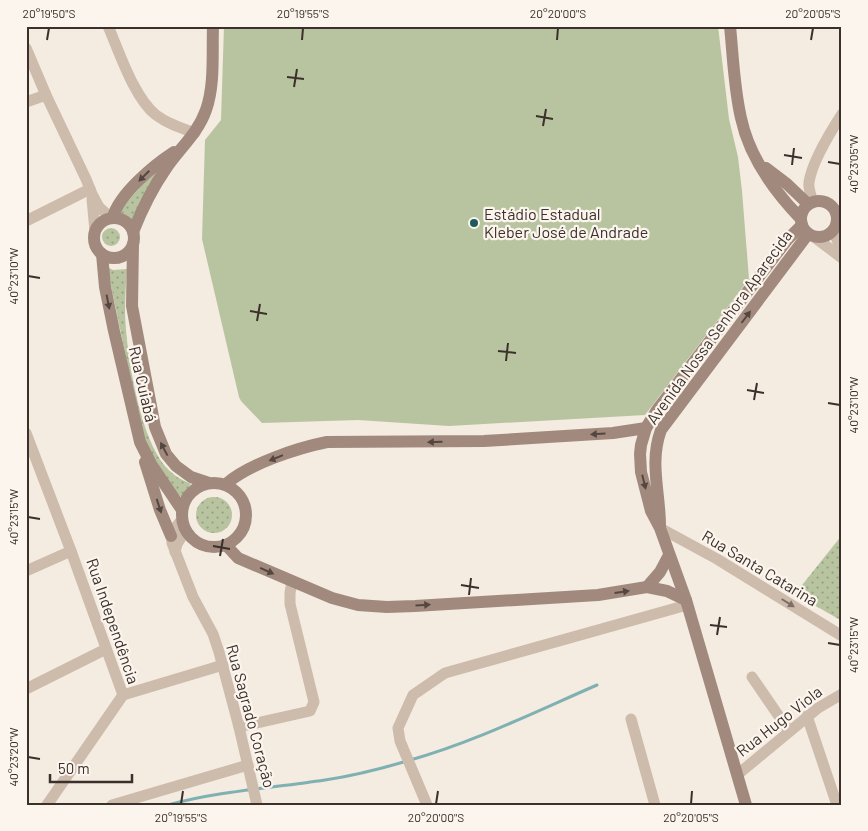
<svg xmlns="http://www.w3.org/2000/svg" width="868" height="831" font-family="Barlow,sans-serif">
	<defs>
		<pattern id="grass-dots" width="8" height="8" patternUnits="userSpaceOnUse" patternTransform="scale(1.25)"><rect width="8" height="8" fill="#b8c4a0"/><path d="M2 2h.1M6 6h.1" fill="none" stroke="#97a083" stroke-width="1.8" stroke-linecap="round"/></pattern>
	</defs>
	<rect width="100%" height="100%" fill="#f4ebe1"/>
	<!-- grass -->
	<g fill="url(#grass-dots)">
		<polygon points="161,164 132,223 122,215 116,214"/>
		<circle cx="111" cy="237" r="9"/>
		<path d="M107,267L113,270L127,269C126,283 125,297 125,312C126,352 140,446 171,472C176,477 184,481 191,484L181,497L161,477L142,433Z"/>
		<circle cx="214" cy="515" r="18"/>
		<polygon points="842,535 842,621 795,594"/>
	</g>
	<!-- park -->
	<polygon fill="#b8c4a0" points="224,26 718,26 729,119 738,157 742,191 749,279 645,415 449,426 358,420 262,423 241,401 239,397 202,239 205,140 221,120"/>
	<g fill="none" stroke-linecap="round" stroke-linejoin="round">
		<!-- stream -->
		<path stroke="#7fb0b2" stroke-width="3" d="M168,805C219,791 273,788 325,780C352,776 380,769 407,761C472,743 535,712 597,685"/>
		<!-- street -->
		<g stroke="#cdbbac" stroke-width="11">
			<path d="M108,26C119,51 134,98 156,115C168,124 181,128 195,133"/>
			<polyline points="26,48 46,95 86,179 92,194 99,207 111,218"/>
			<polyline points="26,102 46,95"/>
			<polyline points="92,199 95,231"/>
			<path d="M813,202C811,195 808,189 809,182C812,163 831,131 842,114"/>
			<polyline points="26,221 90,189"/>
			<polyline points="833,230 842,252"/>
			<polyline points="813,236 842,258"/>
			<polyline points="26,433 71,551 123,695"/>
			<path d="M182,520C175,527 171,533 172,543L193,597L213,634L219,652L239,727L257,805"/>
			<polyline points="660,528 717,559 842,636"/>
			<polyline points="175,552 177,544 185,531"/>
			<polyline points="26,571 71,551"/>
			<polyline points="752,677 789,731"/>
			<polyline points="26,689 106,649"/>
			<polyline points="123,695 223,665"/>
			<polyline points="807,716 837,805"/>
			<polyline points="631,719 655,805"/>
			<polyline points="239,727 310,711 314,702 290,604 290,593 292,581"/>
			<polyline points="737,775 818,708 842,694"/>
			<polyline points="47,805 123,695"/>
			<polyline points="112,805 248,765"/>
			<polyline points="427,805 400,741 398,728 413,695 445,673 687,605"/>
		</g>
		<!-- secondary -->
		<g stroke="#a18a7d" stroke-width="12">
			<path d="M730,26C733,56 734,88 741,118C749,156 774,191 801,219"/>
			<polyline points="766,168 787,184 808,204"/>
			<circle cx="819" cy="219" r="18"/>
			<path d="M113,217C119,194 154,165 174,152"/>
			<circle cx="114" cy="238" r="20"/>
			<path d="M133,232C142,209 153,187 167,167C180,148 198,133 206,110C215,85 212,53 213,26"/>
			<polyline points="133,244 132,306 155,427 166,454 176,466 191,477 209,483"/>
			<polyline points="102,254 105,287 114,331 140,442 151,464 182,510"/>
			<polyline points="145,462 160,510 171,536"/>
			<circle cx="214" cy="515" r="32"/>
			<path d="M226,484C249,464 297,448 327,442L484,441L613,433L646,428"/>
			<path d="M660,526C660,493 649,462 661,430L808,234"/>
			<polyline points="226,545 238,558 332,598 358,605 387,607 415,606 598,595 647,587 667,591 686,600"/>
			<polyline points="647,587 660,572 669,555"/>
			<polyline points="746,805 686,600 660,528 651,511 641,472 640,454 641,445 646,428 657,410 787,240 802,225"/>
		</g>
	</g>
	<!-- one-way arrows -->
	<defs><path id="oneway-solid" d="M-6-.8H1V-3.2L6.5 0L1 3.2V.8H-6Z" transform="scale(1.25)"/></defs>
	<g fill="#544640">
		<use href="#oneway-solid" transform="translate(144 176) rotate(135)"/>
		<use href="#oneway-solid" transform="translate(108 302) rotate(79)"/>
		<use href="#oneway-solid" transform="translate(746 317) rotate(-53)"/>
		<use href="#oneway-solid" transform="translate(598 434) rotate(177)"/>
		<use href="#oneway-solid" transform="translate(435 442) rotate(179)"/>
		<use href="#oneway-solid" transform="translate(164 449) rotate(-118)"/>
		<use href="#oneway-solid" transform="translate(276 458) rotate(158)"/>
		<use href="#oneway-solid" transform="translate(644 482) rotate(76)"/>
		<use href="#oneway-solid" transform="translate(159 506) rotate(72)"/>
		<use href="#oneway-solid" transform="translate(267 571) rotate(24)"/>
		<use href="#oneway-solid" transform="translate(622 592) rotate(-8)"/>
		<use href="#oneway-solid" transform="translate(423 605) rotate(-3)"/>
	</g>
	<use fill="#7d6f65" href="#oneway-solid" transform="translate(788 603) rotate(32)"/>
	<!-- ticks -->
	<path fill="none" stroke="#3b302b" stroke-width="2" d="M47,40L49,28M302,40L303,28M557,40L558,28M811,40L813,28M287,77L304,79M294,87L297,69M536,116L553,119M543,126L546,109M784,155L802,158M828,162L840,164M792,165L794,148M28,276L40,278M250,311L267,314M257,321L260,304M498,351L516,353M506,361L508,343M747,390L764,393M754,400L757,383M828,403L840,405M28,517L40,519M213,546L230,549M220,556L223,539M461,585L479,588M469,595L471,578M710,625L727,627M717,635L720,617M828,643L840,645M28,757L40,759M181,804L183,791M436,804L438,791M691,804L692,791"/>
	<!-- markers -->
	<circle fill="#1f5a5e" stroke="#fbf5ee" stroke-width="2" cx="474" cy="223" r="5"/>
	<g text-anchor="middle" stroke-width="4.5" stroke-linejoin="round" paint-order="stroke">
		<!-- poi labels -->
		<g font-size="16" fill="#3b302b" stroke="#fbf5ee" text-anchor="start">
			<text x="484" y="220">Estádio Estadual<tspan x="484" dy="18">Kleber José de Andrade</tspan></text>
		</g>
		<!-- street labels -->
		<g font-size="16" fill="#3b302b" stroke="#fbf5ee">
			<text transform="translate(719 327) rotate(-54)" y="6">Avenida Nossa Senhora Aparecida</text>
			<text transform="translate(143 384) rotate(77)" y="6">Rua Cuiabá</text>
			<text transform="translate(760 568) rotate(31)" y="6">Rua Santa Catarina</text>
			<text transform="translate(113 621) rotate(71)" y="6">Rua Independência</text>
			<text transform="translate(251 716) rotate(75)" y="6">Rua Sagrado Coração</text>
			<text transform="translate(779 721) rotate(-38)" y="6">Rua Hugo Viola</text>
		</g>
	</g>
	<!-- border -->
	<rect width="868" height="831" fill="none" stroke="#fbf5ee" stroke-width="55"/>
	<!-- scale -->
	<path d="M50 774v8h82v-8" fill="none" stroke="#3b302b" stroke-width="2.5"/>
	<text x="58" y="774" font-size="15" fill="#3b302b" stroke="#fbf5ee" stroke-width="4" paint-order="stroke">50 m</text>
	<rect x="28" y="28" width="812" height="776" fill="none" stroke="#3b302b" stroke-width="2"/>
	<g font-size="12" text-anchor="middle" fill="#3b302b">
		<text x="49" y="18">20°19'50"S</text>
		<text x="303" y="18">20°19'55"S</text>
		<text x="558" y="18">20°20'00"S</text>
		<text x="813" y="18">20°20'05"S</text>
		<text transform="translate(854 164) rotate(-90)" y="4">40°23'05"W</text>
		<text transform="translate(14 276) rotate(-90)" y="4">40°23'10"W</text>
		<text transform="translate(854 405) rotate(-90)" y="4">40°23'10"W</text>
		<text transform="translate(14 517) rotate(-90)" y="4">40°23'15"W</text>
		<text transform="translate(854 645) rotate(-90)" y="4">40°23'15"W</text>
		<text transform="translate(14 757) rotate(-90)" y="4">40°23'20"W</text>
		<text x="181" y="822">20°19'55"S</text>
		<text x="436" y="822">20°20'00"S</text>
		<text x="691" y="822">20°20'05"S</text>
	</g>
</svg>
